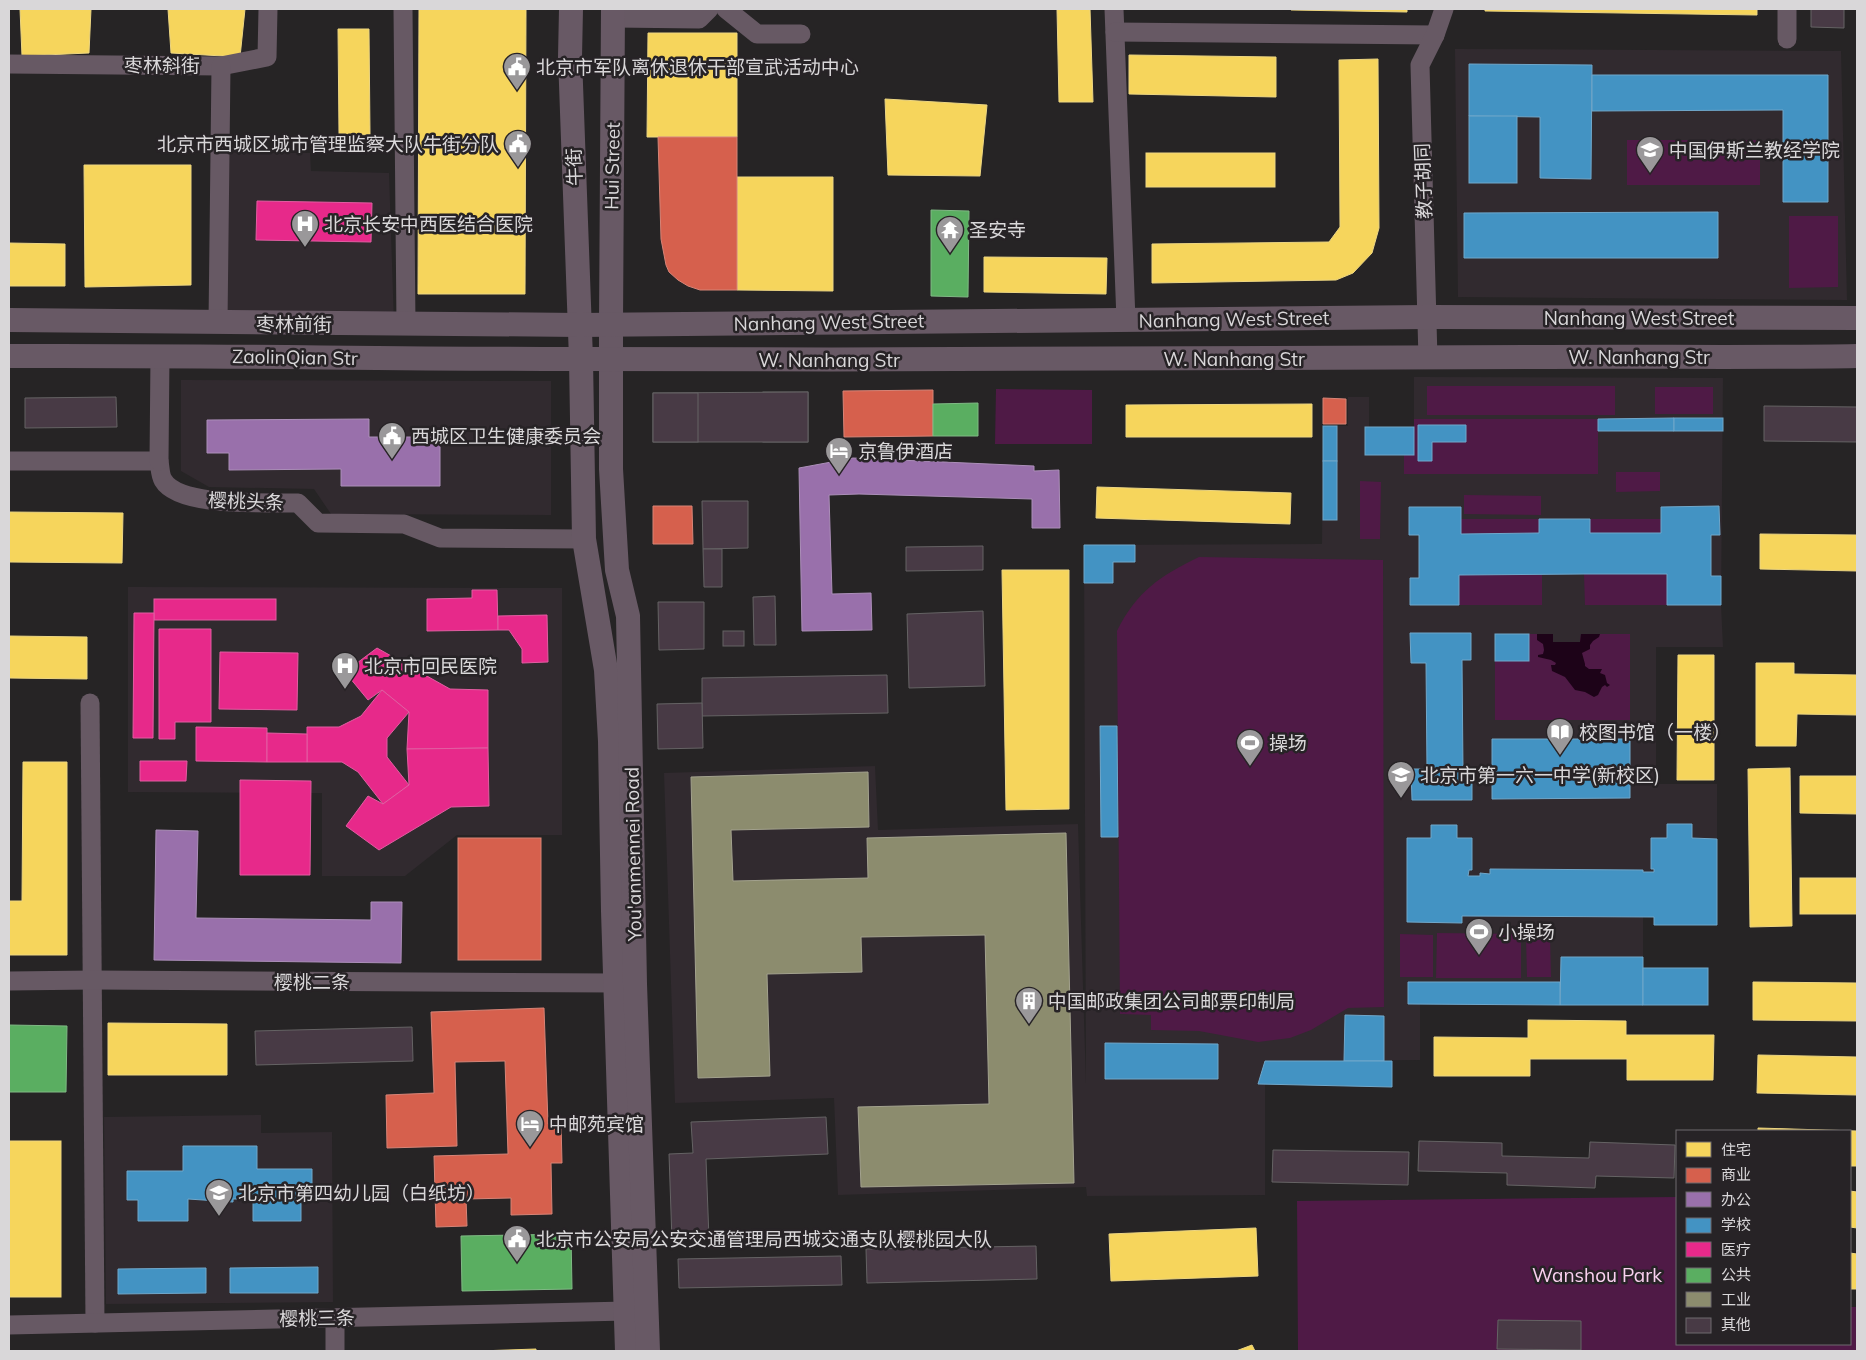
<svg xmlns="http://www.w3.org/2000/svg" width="1866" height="1360" font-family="Mulish,'Noto Sans SC',sans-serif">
	<rect width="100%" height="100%" fill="#262425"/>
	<!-- built -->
	<g fill="#312a2f">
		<polygon points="1455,49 1841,51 1847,300 1458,297"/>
		<polygon points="220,152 310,153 311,171 389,173 394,324 218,323"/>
		<polygon points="1414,377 1723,378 1721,605 1723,647 1656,647 1656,784 1717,784 1717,925 1654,925 1654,917 1643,917 1643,1005 1420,1004 1420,1060 1265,1061 1265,1195 1087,1196 1086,1187 838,1195 834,1098 675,1103 664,773 875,766 878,830 1078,824 1086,1084 1084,545 1322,544 1323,426 1348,426 1348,397 1369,397 1369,427 1414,427"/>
		<polygon points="181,380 551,381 551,515 331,514 314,489 209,487 181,471"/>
		<polygon points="128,587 562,588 562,835 457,835 405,876 322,876 322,793 128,792"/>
		<polygon points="261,1115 261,1133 332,1132 333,1302 106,1304 104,1117"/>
	</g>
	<!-- green -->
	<g fill="#4f1a46">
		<rect x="1627" y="140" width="133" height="45"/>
		<polygon points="1789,216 1838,216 1838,287 1789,288"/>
		<rect x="1427" y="386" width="188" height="29"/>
		<rect x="1655" y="387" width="58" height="27"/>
		<polygon points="996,389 1092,390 1092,444 995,444"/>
		<polygon points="1414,419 1598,419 1598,474 1404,474 1404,455 1414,455"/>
		<polygon points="1616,472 1660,472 1660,491 1616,492"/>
		<polygon points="1360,481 1381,482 1380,539 1360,539"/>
		<polygon points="1464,495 1541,496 1541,515 1464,514"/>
		<polygon points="1461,519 1539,519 1539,533 1461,534"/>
		<rect x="1590" y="519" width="71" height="14"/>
		<path d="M1199,557L1383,560L1384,1007L1348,1008L1311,1030L1290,1038L1258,1042L1199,1031L1151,1030V1015L1120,1014L1117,631C1137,591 1160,576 1199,557Z"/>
		<polygon points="1584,574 1667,574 1667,605 1585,605"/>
		<rect x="1459" y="575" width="83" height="30"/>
		<polygon points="1529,634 1553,634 1553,642 1580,642 1581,634 1630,634 1630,720 1495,720 1495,661 1528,661"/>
		<polygon points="1437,933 1521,934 1521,978 1436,978"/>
		<polygon points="1400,934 1433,935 1433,977 1400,977"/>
		<polygon points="1526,937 1550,937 1551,977 1527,977"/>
		<polygon points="1677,1197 1677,1344 1850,1344 1850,1307 1857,1307 1857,1351 1298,1351 1297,1201"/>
	</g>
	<!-- water -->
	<polygon fill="#1d0318" points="1537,634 1553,634 1553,642 1580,642 1581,634 1600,634 1599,637 1593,641 1590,645 1590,649 1582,653 1585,664 1585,666 1589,669 1602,669 1600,673 1605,675 1607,683 1610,685 1607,687 1605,685 1602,687 1598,695 1594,697 1585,692 1575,690 1565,677 1552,671 1551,665 1555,665 1556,663 1551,660 1538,657 1538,655 1543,654 1544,650 1543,644 1537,640"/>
	<!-- homes -->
	<g fill="#f6d55c" stroke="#edd682">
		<polygon points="20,9 91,9 89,53 22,56"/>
		<polygon points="168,9 245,9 240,57 171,53"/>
		<polygon points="419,9 526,9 525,294 418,294"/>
		<polygon points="1057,9 1090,9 1093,102 1059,102"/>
		<polygon points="1291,9 1407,9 1407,12 1291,10"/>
		<polygon points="1485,9 1757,9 1757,15 1485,11"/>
		<polygon points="338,29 369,29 370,135 339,134"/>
		<polygon points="648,33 737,33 737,137 647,137"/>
		<polygon points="1129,55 1276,57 1276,97 1129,94"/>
		<polygon points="1378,59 1379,228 1372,253 1353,273 1336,280 1152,283 1152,244 1329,242 1340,227 1339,60"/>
		<polygon points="885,99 987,105 980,176 888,175"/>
		<rect x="1146" y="153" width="129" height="34"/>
		<polygon points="84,165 191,165 191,285 85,287"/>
		<polygon points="737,177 833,177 833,291 737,290"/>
		<polygon points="9,243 65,244 65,286 9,286"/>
		<polygon points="984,257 1107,258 1106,294 984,292"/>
		<polygon points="1312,404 1312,437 1126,437 1126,405"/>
		<polygon points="1097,487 1291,493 1290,524 1096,518"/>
		<polygon points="9,512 123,513 122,563 9,562"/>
		<polygon points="1760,534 1857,535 1857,571 1760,569"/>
		<polygon points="1002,570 1069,570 1069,809 1006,810"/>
		<polygon points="9,636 87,637 87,679 9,678"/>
		<polygon points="1678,655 1714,655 1714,780 1677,780"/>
		<polygon points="1756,663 1794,663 1794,674 1857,675 1857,715 1797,714 1796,746 1756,746"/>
		<polygon points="23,762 67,762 67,955 9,955 9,901 22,901"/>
		<polygon points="1790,768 1792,926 1750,927 1748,769"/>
		<polygon points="1800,776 1857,776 1857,814 1800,813"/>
		<rect x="1800" y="878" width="57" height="36"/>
		<polygon points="1753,982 1857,983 1857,1021 1753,1020"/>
		<polygon points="1528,1020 1626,1021 1626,1035 1714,1035 1713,1080 1627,1080 1627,1059 1530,1059 1530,1076 1434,1076 1434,1037 1528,1038"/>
		<polygon points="108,1023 227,1024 227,1075 108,1075"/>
		<polygon points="1758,1055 1857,1057 1857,1095 1757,1093"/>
		<polygon points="1758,1128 1857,1131 1857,1166 1850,1166 1850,1131 1758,1131"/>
		<rect x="9" y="1141" width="52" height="156"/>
		<polygon points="1850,1191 1857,1192 1857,1228 1850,1227"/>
		<polygon points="1256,1228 1258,1276 1111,1281 1109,1234"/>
		<polygon points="1850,1253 1857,1254 1857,1289 1850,1289"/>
		<polygon points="1252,1345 1255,1351 1236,1351"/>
		<polygon points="536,1349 536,1351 479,1351"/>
	</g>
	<!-- shops -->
	<g fill="#d6604d" stroke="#d78477">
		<polygon points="658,137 737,137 737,290 700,290 688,286 678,280 669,272 666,265 661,239"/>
		<polygon points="933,390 933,436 844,437 843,391"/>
		<polygon points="1323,398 1346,399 1346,424 1323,424"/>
		<polygon points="653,506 692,506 693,544 653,544"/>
		<rect x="458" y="838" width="83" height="122"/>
		<polygon points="544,1008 548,1124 561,1123 562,1163 551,1163 552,1214 511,1215 511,1198 466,1199 467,1226 436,1227 434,1156 508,1154 505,1061 455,1062 457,1146 387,1148 386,1095 434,1093 431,1012"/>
	</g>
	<!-- offices -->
	<g fill="#9970ab" stroke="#ac8fb9">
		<polygon points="369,419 369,437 440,437 440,486 341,486 341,469 229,470 229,453 207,453 207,420"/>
		<polygon points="853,458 1034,466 1034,471 1059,470 1060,528 1032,528 1032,499 859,494 829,495 832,594 871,593 872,630 802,631 799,468"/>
		<polygon points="156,830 198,831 196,918 371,920 371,902 402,902 401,963 154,960"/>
	</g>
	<!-- schools -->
	<g fill="#4393c3" stroke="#70a7ca">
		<polygon points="1469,64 1592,65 1591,179 1540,178 1540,117 1469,116"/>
		<polygon points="1592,75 1828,75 1828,202 1783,202 1783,110 1592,111"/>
		<rect x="1469" y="116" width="48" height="67"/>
		<polygon points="1718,212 1718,258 1464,258 1464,213"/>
		<polygon points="1674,418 1674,431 1598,431 1598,419"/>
		<rect x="1674" y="418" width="49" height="13"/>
		<polygon points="1418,425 1466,425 1466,442 1432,442 1432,461 1418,461"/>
		<rect x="1323" y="426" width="14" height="35"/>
		<rect x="1365" y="427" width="49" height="28"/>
		<rect x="1323" y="461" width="14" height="59"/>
		<polygon points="1719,506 1720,535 1711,535 1711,576 1721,576 1721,605 1667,605 1667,574 1584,574 1459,575 1459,605 1410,605 1410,578 1419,578 1419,535 1409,535 1409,507 1461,507 1461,534 1539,533 1539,519 1590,519 1590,533 1661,533 1661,507"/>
		<polygon points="1084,545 1135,545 1135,562 1113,562 1113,583 1084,583"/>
		<polygon points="1410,633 1471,633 1471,660 1462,660 1463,771 1472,771 1472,800 1412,800 1411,769 1427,769 1426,663 1411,663"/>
		<rect x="1495" y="634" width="34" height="27"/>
		<polygon points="1100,726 1117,726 1118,837 1101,837"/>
		<polygon points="1492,739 1630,739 1630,798 1492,799"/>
		<polygon points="1667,824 1692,824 1692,838 1717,839 1717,925 1654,925 1654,917 1462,916 1462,923 1407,922 1407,838 1431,838 1431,825 1457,825 1457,838 1472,838 1472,870 1469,870 1468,876 1480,876 1480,873 1490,874 1490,869 1643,870 1643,872 1654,872 1654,869 1651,869 1651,838 1667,838"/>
		<polygon points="1561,957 1643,957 1643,1005 1560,1005"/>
		<rect x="1643" y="968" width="65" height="37"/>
		<polygon points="1408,982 1560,982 1560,1005 1408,1004"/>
		<polygon points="1345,1015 1384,1016 1384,1061 1344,1061"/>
		<polygon points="1105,1043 1218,1044 1218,1079 1105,1079"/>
		<polygon points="1265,1061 1392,1061 1392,1087 1258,1084"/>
		<polygon points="183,1146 257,1146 257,1169 312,1169 312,1201 301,1201 301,1221 253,1221 253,1199 233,1199 233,1202 188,1199 188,1221 138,1221 138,1200 127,1200 127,1171 183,1171"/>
		<polygon points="318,1267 318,1293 230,1293 230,1268"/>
		<polygon points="206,1268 206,1293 118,1294 118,1269"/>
	</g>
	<!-- health -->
	<g fill="#e7298a" stroke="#e35da2">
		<polygon points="257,201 372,203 371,242 256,240"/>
		<polygon points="472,590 497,590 498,630 427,631 427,599 472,598"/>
		<rect x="154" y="599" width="122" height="21"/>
		<polygon points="134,613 154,613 153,738 133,738"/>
		<polygon points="547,615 548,662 522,663 522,649 509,630 498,630 498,616"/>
		<polygon points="159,629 211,629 211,722 175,722 175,739 159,739"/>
		<polygon points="377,648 450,689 488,690 488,748 407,749 409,712 382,690 368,700 345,672"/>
		<polygon points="220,652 298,653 297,710 219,709"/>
		<polygon points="382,690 409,712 387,738 387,757 409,785 383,804 358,772 342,762 307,762 307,727 339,727 361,716"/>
		<polygon points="196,727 267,728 267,762 196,761"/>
		<polygon points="267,733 307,734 307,762 267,762"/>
		<polygon points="488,748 489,806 451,807 379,850 346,826 368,796 383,804 409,785 407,749"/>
		<polygon points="140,761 187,761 186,781 140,781"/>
		<polygon points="240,780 311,781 310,875 240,875"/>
	</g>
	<!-- public -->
	<g fill="#5aae61" stroke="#80ba85">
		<polygon points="931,210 969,211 968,297 931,296"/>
		<polygon points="978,403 978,436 933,436 933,404"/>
		<polygon points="9,1025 67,1026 66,1092 9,1092"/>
		<polygon points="571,1234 572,1289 462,1291 461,1236"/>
	</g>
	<!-- industry -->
	<polygon fill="#8c8c6e" stroke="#a3a28e" points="868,772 869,827 731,830 733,881 868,878 867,838 1066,833 1074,1183 861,1187 858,1107 989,1104 985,935 861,937 862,972 767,974 770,1076 698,1078 691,777"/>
	<!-- building -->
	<g fill="#483a45" stroke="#656364">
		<polygon points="1811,9 1844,9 1844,28 1811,27"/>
		<rect x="763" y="392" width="45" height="50"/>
		<polygon points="808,392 808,442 653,442 653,393"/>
		<rect x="653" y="393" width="45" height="49"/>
		<polygon points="116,397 117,427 25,428 25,398"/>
		<polygon points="1764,406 1857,407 1857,442 1764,441"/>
		<polygon points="702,501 748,501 748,548 703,549"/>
		<polygon points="983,546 983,570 906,571 906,547"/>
		<polygon points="703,549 722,549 722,587 704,587"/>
		<polygon points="775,596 776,645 754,645 753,597"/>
		<polygon points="658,602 704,602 704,649 659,650"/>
		<polygon points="983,611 985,686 909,688 907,614"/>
		<rect x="723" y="631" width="21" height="15"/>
		<polygon points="887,675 888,713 702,716 702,678"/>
		<polygon points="702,703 703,748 658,749 657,704"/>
		<polygon points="412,1027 413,1061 256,1065 255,1031"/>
		<polygon points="826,1117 828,1154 706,1159 709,1239 672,1241 669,1154 693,1153 691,1122"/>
		<polygon points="1419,1141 1502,1143 1502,1156 1589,1158 1590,1142 1675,1145 1674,1178 1596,1176 1595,1188 1507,1185 1507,1173 1418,1171"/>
		<polygon points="1273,1150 1409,1152 1408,1185 1272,1182"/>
		<polygon points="1036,1246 1037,1279 867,1283 866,1249"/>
		<polygon points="841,1256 842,1285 679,1288 678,1259"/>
		<polygon points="1498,1320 1581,1321 1581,1350 1497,1349"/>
	</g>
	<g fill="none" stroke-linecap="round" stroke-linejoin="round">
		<!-- minor -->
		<g stroke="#675964" stroke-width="19">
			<polyline points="403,9 406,324"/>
			<polyline points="726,9 757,34 801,34"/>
			<polyline points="1114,9 1126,320"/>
			<polyline points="1787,9 1787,39"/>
			<polyline points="614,18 699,19 709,9"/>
			<polyline points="1115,32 1435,35"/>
			<polyline points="9,64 221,66 267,57 268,9"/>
			<polyline points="218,323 221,66"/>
			<polyline points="1428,359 1420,65 1435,35 1444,9"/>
			<path d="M9,461H159C160,466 160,475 163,480C179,508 268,502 298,503L318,523L404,524L440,538L584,539"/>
			<polyline points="159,461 160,355"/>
			<polyline points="90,703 95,1323"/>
			<polyline points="9,981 94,980 615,983"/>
			<polyline points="335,1318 335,1351"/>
			<polyline points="9,1325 626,1311"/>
		</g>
		<!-- major -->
		<g stroke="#685965" stroke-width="24">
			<polyline points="571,9 570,57 581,359 584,539 606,670 610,741 613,911 627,1351"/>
			<polyline points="613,9 611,324 611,469 617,570 628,616 635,984 648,1351"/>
			<polyline points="9,320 580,325 1427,317 1857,318"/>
			<path d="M9,356C198,355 386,359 575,359C894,360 1213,359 1532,357C1641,356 1749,358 1857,356"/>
		</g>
	</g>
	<!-- icons -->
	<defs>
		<symbol id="civic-pin" viewBox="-11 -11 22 30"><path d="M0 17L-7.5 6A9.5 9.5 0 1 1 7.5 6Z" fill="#9a989a" stroke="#272326"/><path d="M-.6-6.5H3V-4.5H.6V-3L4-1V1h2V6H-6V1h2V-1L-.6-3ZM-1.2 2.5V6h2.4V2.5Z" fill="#fff"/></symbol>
		<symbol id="university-pin" viewBox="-11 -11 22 30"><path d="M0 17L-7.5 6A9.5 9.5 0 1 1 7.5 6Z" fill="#9a989a" stroke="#272326"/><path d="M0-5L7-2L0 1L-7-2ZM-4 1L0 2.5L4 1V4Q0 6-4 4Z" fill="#fff"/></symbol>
		<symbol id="hospital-pin" viewBox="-11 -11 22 30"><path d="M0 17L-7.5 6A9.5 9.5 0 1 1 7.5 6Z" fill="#9a989a" stroke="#272326"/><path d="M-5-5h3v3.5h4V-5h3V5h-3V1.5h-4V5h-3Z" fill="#fff"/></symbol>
		<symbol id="temple-pin" viewBox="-11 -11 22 30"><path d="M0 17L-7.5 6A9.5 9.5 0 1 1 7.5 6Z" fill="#9a989a" stroke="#272326"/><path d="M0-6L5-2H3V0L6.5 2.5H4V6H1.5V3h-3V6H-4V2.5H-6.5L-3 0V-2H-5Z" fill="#fff"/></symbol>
		<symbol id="hotel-pin" viewBox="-11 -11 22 30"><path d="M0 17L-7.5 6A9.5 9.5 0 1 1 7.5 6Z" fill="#9a989a" stroke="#272326"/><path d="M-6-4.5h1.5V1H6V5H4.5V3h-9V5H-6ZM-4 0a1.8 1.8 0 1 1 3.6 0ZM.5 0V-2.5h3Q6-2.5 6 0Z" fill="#fff"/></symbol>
		<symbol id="library-pin" viewBox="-11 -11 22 30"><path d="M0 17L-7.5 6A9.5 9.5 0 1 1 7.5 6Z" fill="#9a989a" stroke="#272326"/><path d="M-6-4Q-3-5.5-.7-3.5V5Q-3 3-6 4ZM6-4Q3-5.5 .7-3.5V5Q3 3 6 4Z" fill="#fff"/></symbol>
		<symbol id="stadium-pin" viewBox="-11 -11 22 30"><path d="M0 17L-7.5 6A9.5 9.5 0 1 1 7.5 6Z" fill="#9a989a" stroke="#272326"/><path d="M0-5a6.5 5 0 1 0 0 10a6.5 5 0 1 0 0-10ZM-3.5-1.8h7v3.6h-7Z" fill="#fff"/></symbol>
		<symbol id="school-pin" viewBox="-11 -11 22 30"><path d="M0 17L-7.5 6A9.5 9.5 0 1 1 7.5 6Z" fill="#9a989a" stroke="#272326"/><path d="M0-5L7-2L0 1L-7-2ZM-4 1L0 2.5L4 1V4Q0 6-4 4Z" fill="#fff"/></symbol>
		<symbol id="building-pin" viewBox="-11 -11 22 30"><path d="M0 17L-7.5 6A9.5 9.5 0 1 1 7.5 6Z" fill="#9a989a" stroke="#272326"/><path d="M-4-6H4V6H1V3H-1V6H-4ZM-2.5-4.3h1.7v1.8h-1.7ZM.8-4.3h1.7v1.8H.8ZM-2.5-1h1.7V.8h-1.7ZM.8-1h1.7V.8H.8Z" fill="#fff"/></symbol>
	</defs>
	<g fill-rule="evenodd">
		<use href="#civic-pin" x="501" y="51" width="32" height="43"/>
		<use href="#civic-pin" x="502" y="128" width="32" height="43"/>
		<use href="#university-pin" x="1634" y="134" width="32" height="43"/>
		<use href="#hospital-pin" x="289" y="208" width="32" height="43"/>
		<use href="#temple-pin" x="934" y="214" width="32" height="43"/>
		<use href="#civic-pin" x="376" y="420" width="32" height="43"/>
		<use href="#hotel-pin" x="823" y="435" width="32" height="43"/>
		<use href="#hospital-pin" x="329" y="650" width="32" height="43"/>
		<use href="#library-pin" x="1544" y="716" width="32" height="43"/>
		<use href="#stadium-pin" x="1234" y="727" width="32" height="43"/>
		<use href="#school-pin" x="1385" y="759" width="32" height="43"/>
		<use href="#stadium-pin" x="1463" y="916" width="32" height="43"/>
		<use href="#building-pin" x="1013" y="985" width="32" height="43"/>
		<use href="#hotel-pin" x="514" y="1108" width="32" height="43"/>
		<use href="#school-pin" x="203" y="1177" width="32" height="43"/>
		<use href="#civic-pin" x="501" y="1223" width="32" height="43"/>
	</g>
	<g text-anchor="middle" stroke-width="5" stroke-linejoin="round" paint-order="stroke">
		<!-- street labels -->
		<g font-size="19" fill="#d9d7d9" stroke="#272326">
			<text x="162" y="72">枣林斜街</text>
			<text transform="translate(612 166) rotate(-89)" y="7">Hui Street</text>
			<text transform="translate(574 167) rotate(-92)" y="7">牛街</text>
			<text transform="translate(1423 181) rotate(-92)" y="7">教子胡同</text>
			<text x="1639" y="325">Nanhang West Street</text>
			<text transform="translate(1234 319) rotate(-1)" y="7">Nanhang West Street</text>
			<text transform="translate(829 322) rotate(-1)" y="7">Nanhang West Street</text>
			<text x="294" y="331">枣林前街</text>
			<text transform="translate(295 357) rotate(1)" y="7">ZaolinQian Str</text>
			<text x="1639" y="364">W. Nanhang Str</text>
			<text x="1234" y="366">W. Nanhang Str</text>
			<text x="829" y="367">W. Nanhang Str</text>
			<text transform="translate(246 501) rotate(2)" y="7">樱桃头条</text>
			<text transform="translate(633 854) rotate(-91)" y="7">You'anmennei Road</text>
			<text x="312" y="989">樱桃二条</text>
			<text transform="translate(317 1318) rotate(-1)" y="7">樱桃三条</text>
		</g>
		<!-- poi labels -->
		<g font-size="19" fill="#d9d7d9" stroke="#272326" text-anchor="start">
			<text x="536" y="74">北京市军队离休退休干部宣武活动中心</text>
			<text x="499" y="151" text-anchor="end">北京市西城区城市管理监察大队牛街分队</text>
			<text x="1669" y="157">中国伊斯兰教经学院</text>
			<text x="324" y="231">北京长安中西医结合医院</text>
			<text x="969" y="237">圣安寺</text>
			<text x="411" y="443">西城区卫生健康委员会</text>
			<text x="858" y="458">京鲁伊酒店</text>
			<text x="364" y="673">北京市回民医院</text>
			<text x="1579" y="739">校图书馆（一楼）</text>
			<text x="1269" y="750">操场</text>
			<text x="1420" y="782">北京市第一六一中学(新校区)</text>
			<text x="1498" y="939">小操场</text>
			<text x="1048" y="1008">中国邮政集团公司邮票印制局</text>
			<text x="549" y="1131">中邮苑宾馆</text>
			<text x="238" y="1200">北京市第四幼儿园（白纸坊）</text>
			<text x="536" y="1246">北京市公安局公安交通管理局西城交通支队樱桃园大队</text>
		</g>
		<!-- park labels -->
		<g font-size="19" fill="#fad1f0" stroke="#272326">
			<text x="1597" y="1282">Wanshou Park</text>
		</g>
	</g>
	<!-- border -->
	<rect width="1866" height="1360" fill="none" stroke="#d9d7d9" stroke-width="20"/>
	<!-- legend -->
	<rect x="1676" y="1130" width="175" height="215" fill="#272326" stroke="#6e6b6e"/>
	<rect x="1686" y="1142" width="25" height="15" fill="#f6d55c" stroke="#6e6b6e"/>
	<text x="1721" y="1155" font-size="15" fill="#d9d7d9">住宅</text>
	<rect x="1686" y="1168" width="25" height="15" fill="#d6604d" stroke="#6e6b6e"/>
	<text x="1721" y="1180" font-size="15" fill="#d9d7d9">商业</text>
	<rect x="1686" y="1192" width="25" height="15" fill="#9970ab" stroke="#6e6b6e"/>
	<text x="1721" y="1205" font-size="15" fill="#d9d7d9">办公</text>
	<rect x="1686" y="1218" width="25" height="15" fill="#4393c3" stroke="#6e6b6e"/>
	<text x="1721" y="1230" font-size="15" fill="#d9d7d9">学校</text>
	<rect x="1686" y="1242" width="25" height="15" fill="#e7298a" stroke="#6e6b6e"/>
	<text x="1721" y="1255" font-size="15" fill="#d9d7d9">医疗</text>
	<rect x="1686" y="1268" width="25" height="15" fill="#5aae61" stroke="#6e6b6e"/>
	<text x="1721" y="1280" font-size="15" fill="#d9d7d9">公共</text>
	<rect x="1686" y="1292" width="25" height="15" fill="#8c8c6e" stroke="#6e6b6e"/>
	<text x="1721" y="1305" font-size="15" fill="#d9d7d9">工业</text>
	<rect x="1686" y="1318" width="25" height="15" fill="#483a45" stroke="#6e6b6e"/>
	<text x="1721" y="1330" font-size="15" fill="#d9d7d9">其他</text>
</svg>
